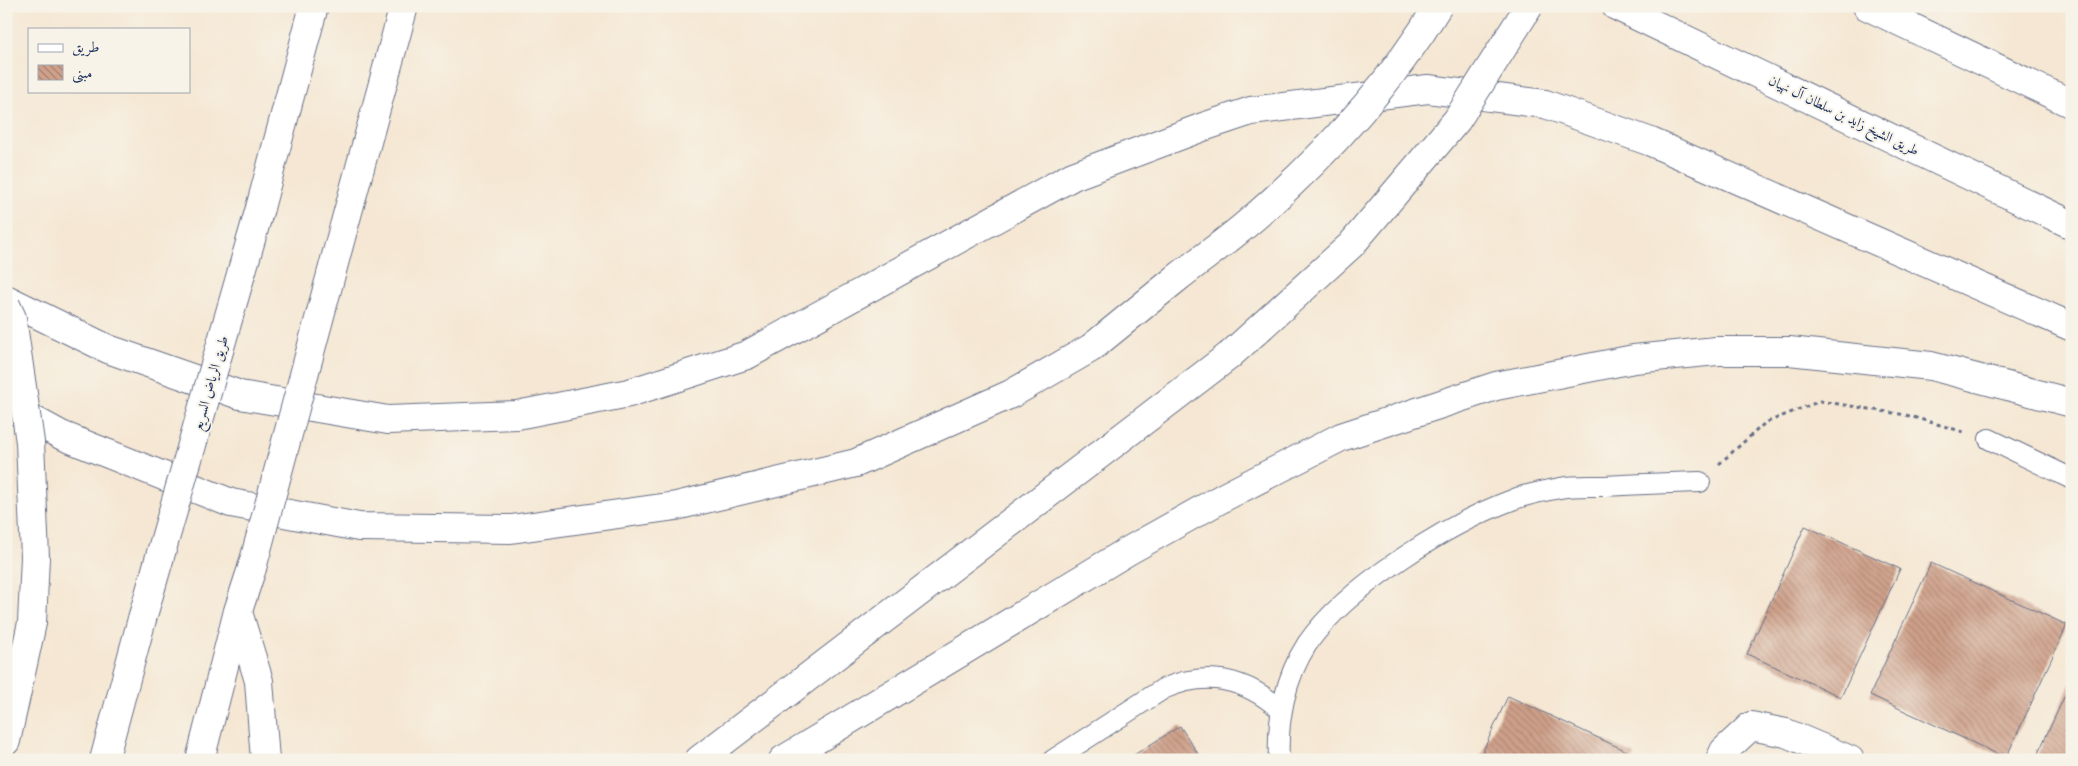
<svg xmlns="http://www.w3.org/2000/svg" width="2078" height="766" font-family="'Libre Caslon Text',Amiri,serif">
	<defs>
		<pattern id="building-back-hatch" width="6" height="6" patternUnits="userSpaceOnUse" patternTransform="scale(1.25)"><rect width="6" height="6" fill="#cfa089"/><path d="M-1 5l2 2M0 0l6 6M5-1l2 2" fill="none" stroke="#a78373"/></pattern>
	</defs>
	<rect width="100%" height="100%" fill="#f7f3e8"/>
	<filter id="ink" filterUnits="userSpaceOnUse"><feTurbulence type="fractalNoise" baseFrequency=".02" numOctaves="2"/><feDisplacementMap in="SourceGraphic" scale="10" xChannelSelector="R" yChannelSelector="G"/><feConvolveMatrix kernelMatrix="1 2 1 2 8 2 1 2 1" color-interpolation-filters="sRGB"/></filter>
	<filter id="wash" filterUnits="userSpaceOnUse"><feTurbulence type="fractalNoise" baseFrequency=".0096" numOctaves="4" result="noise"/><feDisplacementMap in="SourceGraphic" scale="20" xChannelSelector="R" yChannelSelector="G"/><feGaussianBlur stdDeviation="1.12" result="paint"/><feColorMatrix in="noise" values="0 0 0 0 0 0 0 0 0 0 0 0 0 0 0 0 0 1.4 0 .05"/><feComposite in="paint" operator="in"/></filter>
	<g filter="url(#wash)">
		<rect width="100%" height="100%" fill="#f5e7d3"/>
		<g id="blocks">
			<!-- building -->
			<g fill="url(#building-back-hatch)">
				<polygon points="1805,526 1900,569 1841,697 1747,654"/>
				<polygon points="1931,563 2067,625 2006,758 1870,695"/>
				<polygon points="2072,680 2072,760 2035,760"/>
				<polygon points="1508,696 1635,755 1633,760 1479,760"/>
				<polygon points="1180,726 1202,760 1126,760"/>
			</g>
		</g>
	</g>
	<g filter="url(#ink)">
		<use href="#blocks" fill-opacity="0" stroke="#676f87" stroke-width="1"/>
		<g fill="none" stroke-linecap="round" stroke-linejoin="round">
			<defs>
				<g id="service">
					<polyline points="1989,439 2072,479"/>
					<path d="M1053,760L1163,689C1207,670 1245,678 1281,710"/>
					<path d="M1279,760C1277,720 1285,678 1307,644C1346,587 1448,524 1512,500C1527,494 1544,491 1560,488C1574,485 1590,486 1605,486C1637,484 1668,483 1700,482"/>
				</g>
				<polyline id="minor" points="1720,760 1724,751 1751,726 1786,733 1850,760"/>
				<g id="motorway">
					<polyline points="1616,6 2072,225"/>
					<polyline points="1867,6 2072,104"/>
					<polyline points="260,208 314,6"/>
					<polyline points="343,230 404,6"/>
					<polyline points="6,299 108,349 240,395 388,420 517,415 629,393 747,355 1073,176 1203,127 1251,111 1428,89 1545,104 1651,142 2072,327"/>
					<polyline points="6,405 61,435 231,503 359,527 511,529 676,506 856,463 1011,394 1091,348 1177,278"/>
					<polyline points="238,612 259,681 265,760"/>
					<polyline points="6,741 32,623 35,557"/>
					<polyline points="104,760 142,619"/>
					<polyline points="200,760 238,611 252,568"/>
					<polyline points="699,760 1230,355"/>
					<polyline points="783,760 1128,551 1226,496 1341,437 1496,386 1634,359 1717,351 1789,351 1931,366 2072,403"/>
				</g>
			</defs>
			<!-- service casing -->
			<use href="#service" stroke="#676f87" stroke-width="22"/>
			<!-- minor casing -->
			<use href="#minor" stroke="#676f87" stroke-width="30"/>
			<!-- motorway casing -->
			<use href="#motorway" stroke="#676f87" stroke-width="30"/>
			<!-- path -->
			<polyline stroke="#676f87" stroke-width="3" stroke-dasharray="4 4" stroke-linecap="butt" points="1719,464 1765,423 1820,401 1906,415 1964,432"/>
			<!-- service -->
			<use href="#service" stroke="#fff" stroke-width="20"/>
			<!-- minor -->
			<use href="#minor" stroke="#fff" stroke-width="28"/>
			<!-- motorway -->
			<use href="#motorway" stroke="#fff" stroke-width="28"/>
			<defs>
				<g id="motorway-bridge">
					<path d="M1177,278C1201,259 1226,242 1249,222C1321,160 1389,87 1438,6"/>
					<polyline points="6,305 12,318 30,442 35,557"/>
					<polyline points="1230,355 1351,245 1457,120 1529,6"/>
					<polyline points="252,568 343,230"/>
					<polyline points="142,619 260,208"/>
				</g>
			</defs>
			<!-- motorway-bridge casing -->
			<use href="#motorway-bridge" stroke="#676f87" stroke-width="30" stroke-linecap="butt"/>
			<!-- motorway-bridge -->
			<use href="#motorway-bridge" stroke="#fff" stroke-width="28"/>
		</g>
	</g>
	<g text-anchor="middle" stroke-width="4" stroke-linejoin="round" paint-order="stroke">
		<!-- street labels -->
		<g font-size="14" fill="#1b2f5e" stroke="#f7f3e8">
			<text transform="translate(1844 115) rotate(26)" y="5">طريق الشيخ زايد بن سلطان آل نهيان</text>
			<text transform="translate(210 383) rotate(-74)" y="5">طريق الرياض السريع</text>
		</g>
	</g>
	<!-- margin -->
	<rect width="2078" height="766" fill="none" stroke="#f7f3e8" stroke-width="25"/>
	<!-- legend -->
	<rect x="28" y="28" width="162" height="65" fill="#f7f3e8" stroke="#9fa5b1"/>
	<rect x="38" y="44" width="25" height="8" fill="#ffffff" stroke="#9fa5b1"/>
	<text x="72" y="52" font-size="15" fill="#1b2f5e">طريق</text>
	<rect x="38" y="65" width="25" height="15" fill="url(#building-back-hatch)" stroke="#9fa5b1"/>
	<text x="72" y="78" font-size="15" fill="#1b2f5e">مبنى</text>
</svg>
